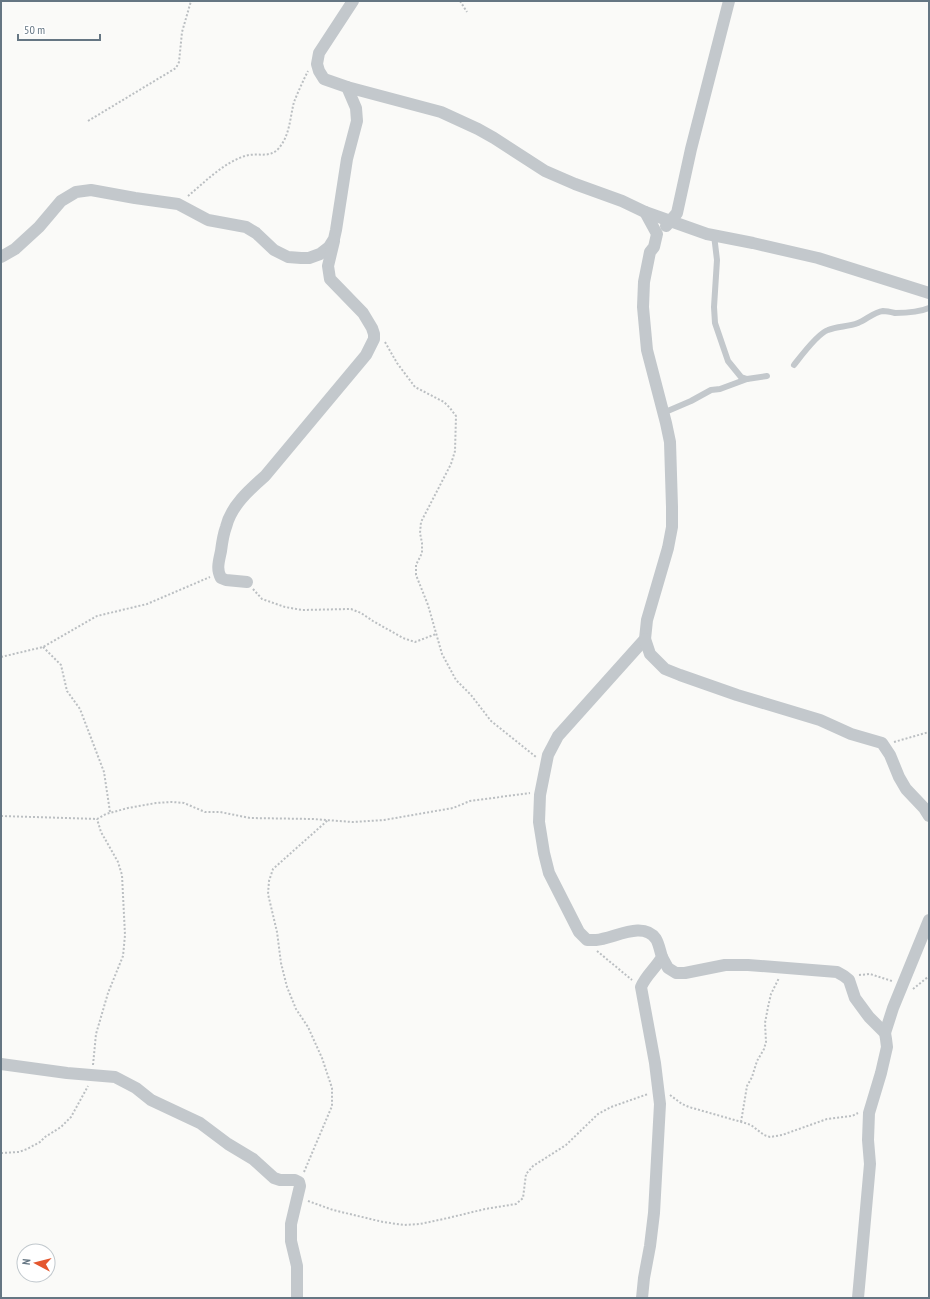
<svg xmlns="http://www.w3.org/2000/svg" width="930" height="1299" font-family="'PT Sans Narrow',sans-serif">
	<rect width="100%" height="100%" fill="#fafaf8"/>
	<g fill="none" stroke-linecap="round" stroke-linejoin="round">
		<!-- path -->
		<g stroke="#bbbfc2" stroke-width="2" stroke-dasharray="2 2" stroke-linecap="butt">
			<polyline points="460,1 467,12"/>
			<polyline points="88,121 176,68 179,62 182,32 191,1"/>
			<path d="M188,196C205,182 223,163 245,156C257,152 270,159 279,148C290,135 290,117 294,102C298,92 303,81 308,71"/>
			<polyline points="385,342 397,363 415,387 444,402 450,408 456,416 455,451 451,464 421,522 420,533 422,543 422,553 416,565 416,575 428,605 442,654 456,680 471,695 491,721 536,757"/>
			<polyline points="253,589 262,599 285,607 302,610 351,609 361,613 373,621 403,638 415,642 436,634"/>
			<polyline points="43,647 61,665 67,691 80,709 104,772 110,812"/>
			<polyline points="1,657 43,647 97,616 147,604 210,577"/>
			<polyline points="894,742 929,732"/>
			<polyline points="1,816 97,819 106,814 128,808 156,803 172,802 184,803 205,812 220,812 250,818 313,819 352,822 384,820 453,808 470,801 530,793"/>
			<polyline points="597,951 632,980"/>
			<polyline points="859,975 870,974 892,981"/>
			<polyline points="913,989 929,976"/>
			<polyline points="93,1065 96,1034 108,993 123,956 125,935 122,875 118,862 101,832 97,819"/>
			<polyline points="670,1095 682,1104 689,1107 745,1123 751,1125 764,1135 770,1137 782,1135 827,1119 852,1116 858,1113"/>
			<polyline points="741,1122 747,1086 752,1077 757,1061 764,1049 766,1042 765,1023 768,1007 771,994 779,978"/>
			<polyline points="1,1153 19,1152 27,1149 40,1142 45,1137 61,1127 71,1117 88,1086"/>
			<polyline points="304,1172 332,1106 332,1088 322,1058 308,1027 296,1009 287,987 281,963 277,932 268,894 269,881 273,869 328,820"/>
			<polyline points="308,1201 333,1210 383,1222 404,1225 420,1224 448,1218 485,1209 516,1204 523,1198 526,1174 533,1166 566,1145 598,1114 611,1107 648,1094"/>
		</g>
		<!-- service -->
		<g stroke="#c3c8cc" stroke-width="6">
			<polyline points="714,235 717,260 714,307 715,323 728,361 741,377 747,379 767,376"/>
			<path d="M794,365C801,356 818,333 828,330C838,326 848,327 858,323C866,320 874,312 883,311C887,311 891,312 895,313C906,313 920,312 929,308"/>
			<polyline points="663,413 691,401 711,390 720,389 747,379"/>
		</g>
		<!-- minor -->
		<g stroke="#c3c8cc" stroke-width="12">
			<path d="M347,87L441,112L478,129L494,138L545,171L575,184L622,201L645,212L657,234L654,247L650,252L644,282L643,307L647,350L666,423L670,442L672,507V527L668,548L647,620L645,639L558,736L548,755L540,795L539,822L544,853L549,873L579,932L587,940C590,940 593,940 596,940C613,939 643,920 656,939C659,944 660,951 662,957C655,969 646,975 641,987L655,1063L660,1104L654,1213L650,1246L644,1278L642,1298"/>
			<polyline points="645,212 707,234 753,243 818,258 929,293"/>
			<polyline points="666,226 677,213 691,149 729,1"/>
			<polyline points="1,257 15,249 39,227 61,201 76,192 91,190 135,198 178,204 208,220 246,227 256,233 274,250 288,257 301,258 309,258 320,254 329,247 334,239 336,230 347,159 357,121 356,108 347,87 324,79 319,71 317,64 319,53 353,1"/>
			<path d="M247,582L226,580L221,578C216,569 219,561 221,551C222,543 223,535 226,527C231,506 249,490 265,476L366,355L374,339V334L372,328L363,313L330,279L328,266L334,241"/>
			<polyline points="645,639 650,654 665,669 680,675 737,695 820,720 851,734 882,743 890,755 899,777 906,789 924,808 929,816"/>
			<polyline points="662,957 668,968 676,973 685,973 725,965 748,965 837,972 844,976 849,980 855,998 869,1017 885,1033 886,1039 887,1047 881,1073 869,1113 868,1140 870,1164 858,1298"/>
			<polyline points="885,1033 893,1008 929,920"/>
			<polyline points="1,1064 67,1073 115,1077 136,1088 151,1100 200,1123 228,1144 253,1159 274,1178 280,1180 295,1180 299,1182 300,1186 291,1224 291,1241 297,1266 297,1298"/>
		</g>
	</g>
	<!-- border -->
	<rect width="930" height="1299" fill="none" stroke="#657683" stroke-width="4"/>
	<!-- north arrow -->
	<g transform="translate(36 1263) rotate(277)"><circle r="19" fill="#ffffff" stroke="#c1c8cd"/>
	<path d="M0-3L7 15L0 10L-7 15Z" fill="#e4572e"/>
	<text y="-6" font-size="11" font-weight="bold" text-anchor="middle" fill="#657683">N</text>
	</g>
	<!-- scale -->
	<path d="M18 34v6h82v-6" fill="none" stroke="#657683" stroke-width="2"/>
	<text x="24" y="34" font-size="12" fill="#657683" stroke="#ffffff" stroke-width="3" paint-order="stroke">50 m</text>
</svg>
